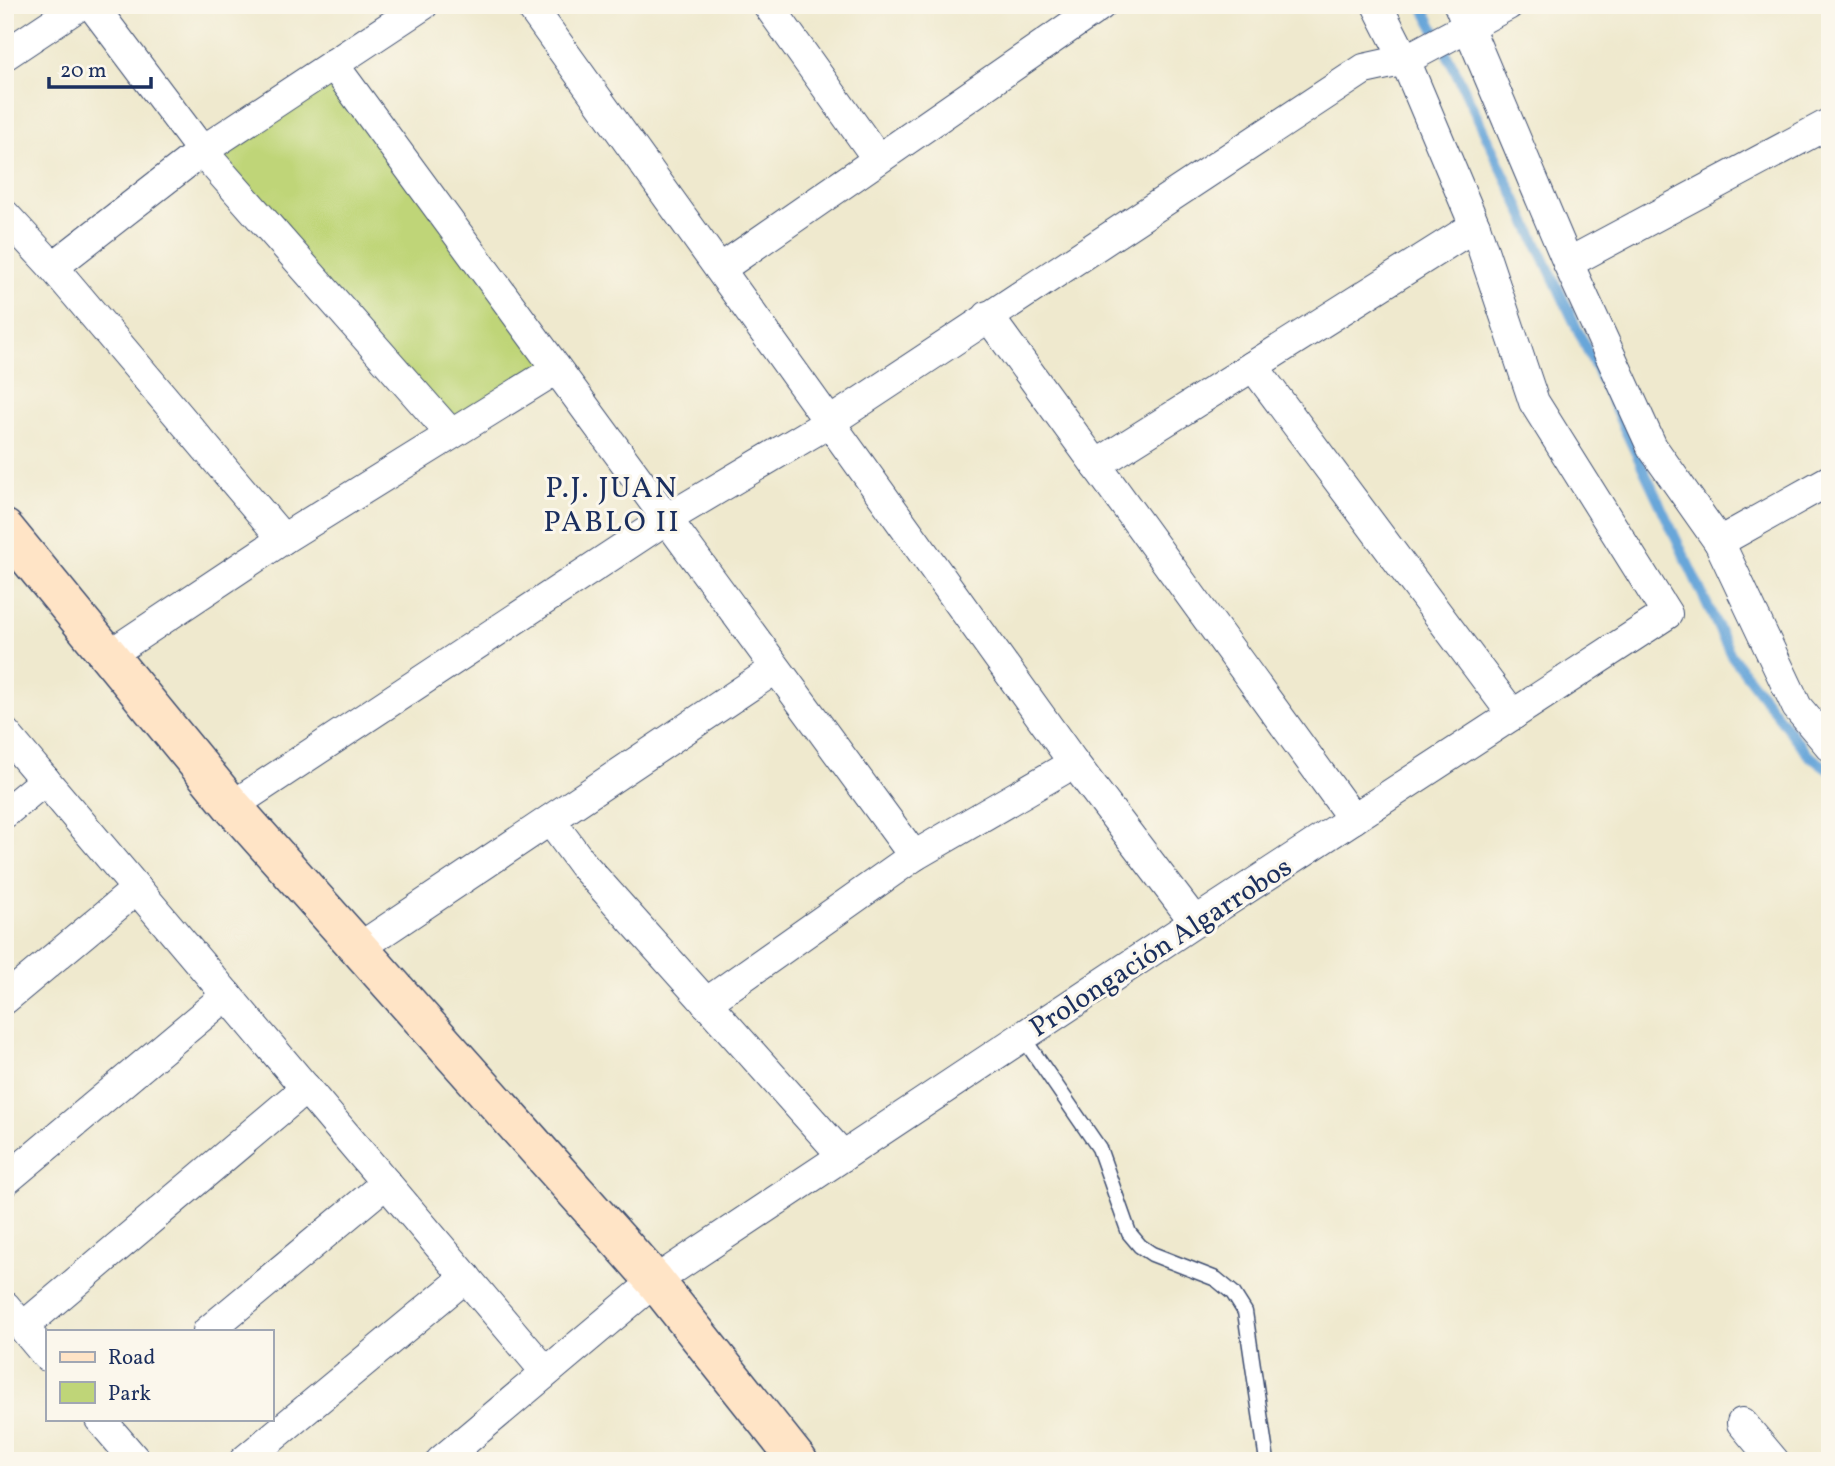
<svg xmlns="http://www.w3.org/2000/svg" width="1835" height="1466" font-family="Vollkorn,serif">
	<rect width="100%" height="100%" fill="#fbf7ec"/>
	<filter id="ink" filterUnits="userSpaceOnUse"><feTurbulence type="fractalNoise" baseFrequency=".0143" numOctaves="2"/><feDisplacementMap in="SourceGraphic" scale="14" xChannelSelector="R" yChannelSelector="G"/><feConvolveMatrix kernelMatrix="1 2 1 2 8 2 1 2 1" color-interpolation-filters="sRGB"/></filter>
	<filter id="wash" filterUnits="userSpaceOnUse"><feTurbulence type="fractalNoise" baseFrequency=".00686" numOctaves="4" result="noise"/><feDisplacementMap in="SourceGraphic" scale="28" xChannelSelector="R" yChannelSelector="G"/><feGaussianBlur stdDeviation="1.57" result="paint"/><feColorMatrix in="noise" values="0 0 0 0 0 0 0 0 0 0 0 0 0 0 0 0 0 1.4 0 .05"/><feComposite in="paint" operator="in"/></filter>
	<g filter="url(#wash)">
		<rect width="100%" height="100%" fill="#efe9ce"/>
		<!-- green -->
		<polygon fill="#bfd578" stroke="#6d826b" stroke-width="2" points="332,75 548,363 446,426 197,149"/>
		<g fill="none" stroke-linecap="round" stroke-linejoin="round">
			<!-- stream -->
			<polyline stroke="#67a6d9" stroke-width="10" points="1422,5 1456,72 1731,655 1808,755 1830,770"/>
		</g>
	</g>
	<g filter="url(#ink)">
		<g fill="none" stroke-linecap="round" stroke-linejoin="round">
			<defs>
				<polyline id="lane" points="1022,1036 1099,1148 1129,1233 1140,1246 1152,1254 1216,1279 1233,1293 1245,1312 1267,1461"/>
				<g id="street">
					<polyline points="92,5 202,151 451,434"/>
					<polyline points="530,5 1074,763 1195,922"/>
					<polyline points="768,5 877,158"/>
					<polyline points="1459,5 1568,263 1652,447 1719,542 1797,707 1830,746"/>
					<polyline points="5,55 80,5"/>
					<polyline points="333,64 914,856"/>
					<polyline points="5,215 53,267 283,539"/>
					<polyline points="1568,263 1830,123"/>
					<polyline points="53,267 202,151 423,5"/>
					<polyline points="720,269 1101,5"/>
					<polyline points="988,316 1353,819"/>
					<polyline points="1253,366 1513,715"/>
					<polyline points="1096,465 1475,226"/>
					<polyline points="1719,542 1830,480"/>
					<polyline points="109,655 283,539 555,370"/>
					<polyline points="5,733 546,1372"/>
					<polyline points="232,806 665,520 830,422 1364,69 1405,60 1508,5"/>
					<polyline points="5,813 45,780"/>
					<polyline points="550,820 584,866 843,1156"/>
					<polyline points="359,948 775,669"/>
					<polyline points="5,999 137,889"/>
					<polyline points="706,1003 914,856 1074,763"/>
					<polyline points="5,1181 227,995"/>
					<polyline points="5,1306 47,1356"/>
					<polyline points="23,1327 306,1088"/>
					<polyline points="208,1331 386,1183"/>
					<polyline points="100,1419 136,1461"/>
					<polyline points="1742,1423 1774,1461"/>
					<polyline points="244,1461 466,1277"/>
					<polyline points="441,1461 655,1281 1195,922 1667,614 1534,402 1475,226 1405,60 1377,5"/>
				</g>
				<polyline id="secondary" points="5,529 232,806 655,1281 798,1461"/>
			</defs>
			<!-- lane casing -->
			<use href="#lane" stroke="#3b4b6f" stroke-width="17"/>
			<!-- street casing -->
			<use href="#street" stroke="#3b4b6f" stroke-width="32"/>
			<!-- secondary casing -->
			<use href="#secondary" stroke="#3b4b6f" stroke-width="41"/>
			<!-- lane -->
			<use href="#lane" stroke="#fff" stroke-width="14"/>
			<!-- street -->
			<use href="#street" stroke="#fff" stroke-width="30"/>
			<!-- secondary -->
			<use href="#secondary" stroke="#ffe4c6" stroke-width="38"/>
		</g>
	</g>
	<g text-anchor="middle" stroke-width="6" stroke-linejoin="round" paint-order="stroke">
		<!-- street labels -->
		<g font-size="28" fill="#1b2f5e" stroke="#fbf7ec">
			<text transform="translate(1160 946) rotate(-33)" y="10">Prolongación Algarrobos</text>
		</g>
		<!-- neighbourhood labels -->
		<g font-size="30" letter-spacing="2" fill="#1b2f5e" stroke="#fbf7ec">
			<text x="612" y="497">P.J. JUAN<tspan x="612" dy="34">PABLO II</tspan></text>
		</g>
	</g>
	<!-- margin -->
	<rect width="1835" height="1466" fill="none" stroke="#fbf7ec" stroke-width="28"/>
	<!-- legend -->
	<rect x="46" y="1330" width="228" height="91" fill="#fbf7ec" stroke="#a1a7b3" stroke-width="2"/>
	<rect x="60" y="1352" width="35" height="10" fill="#ffe4c6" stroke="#a1a7b3" stroke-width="2"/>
	<text x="108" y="1364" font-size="21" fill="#1b2f5e">Road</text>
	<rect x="60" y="1382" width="35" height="21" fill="#bfd578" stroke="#a1a7b3" stroke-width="2"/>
	<text x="108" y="1400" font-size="21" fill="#1b2f5e">Park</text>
	<!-- scale -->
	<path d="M49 77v10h102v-10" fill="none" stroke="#1b2f5e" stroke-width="3.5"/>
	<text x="60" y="77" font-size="21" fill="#1b2f5e" stroke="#fbf7ec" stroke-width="5" paint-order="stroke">20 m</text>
</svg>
